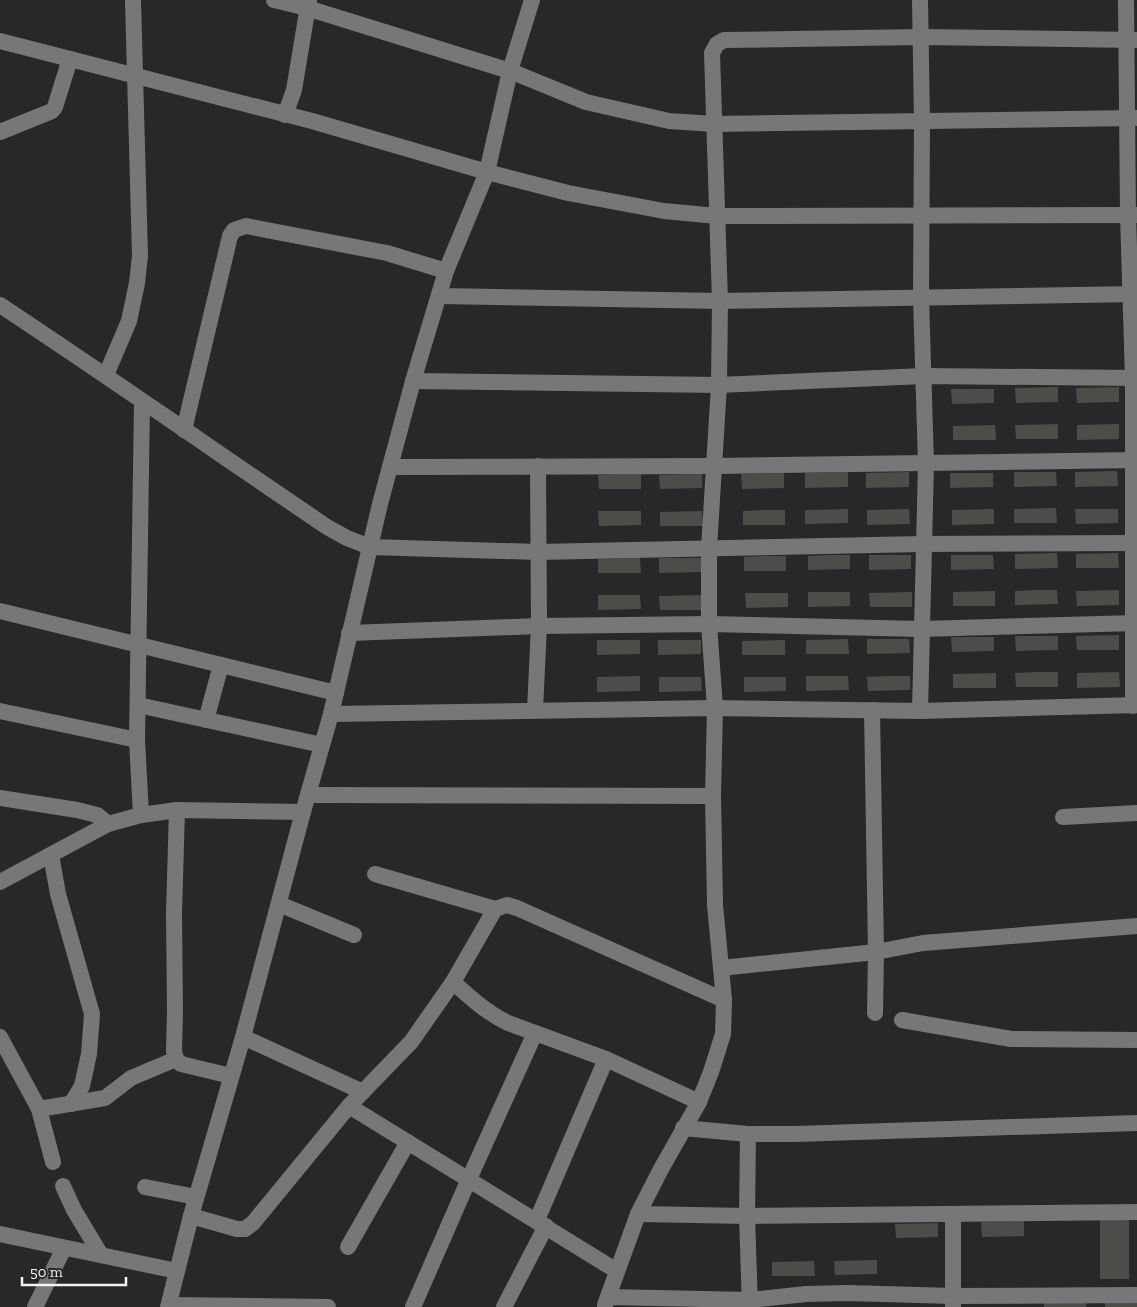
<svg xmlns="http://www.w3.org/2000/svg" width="1137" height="1307" font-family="'Zilla Slab',serif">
	<rect width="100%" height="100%" fill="#29272a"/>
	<!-- building -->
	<g fill="#4c4c49">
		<polygon points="1058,387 1058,402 1016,403 1015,388"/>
		<polygon points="1119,387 1119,402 1077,403 1076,388"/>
		<polygon points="951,389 994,389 994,403 952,404"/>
		<polygon points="1058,424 1058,439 1016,439 1015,425"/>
		<polygon points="1119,424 1119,439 1077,440 1077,425"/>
		<polygon points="995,425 996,440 953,440 953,426"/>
		<polygon points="1117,471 1118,486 1075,487 1075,472"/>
		<polygon points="848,472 848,487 805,488 805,473"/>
		<polygon points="909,472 909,487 866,488 866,473"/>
		<polygon points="1014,472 1056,472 1057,486 1014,487"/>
		<polygon points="784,473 784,488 742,489 741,474"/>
		<polygon points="950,473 993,473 993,487 950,488"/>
		<polygon points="641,474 641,489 599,489 598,475"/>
		<polygon points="702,474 702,488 660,489 659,475"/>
		<polygon points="1056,508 1057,523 1014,523 1014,509"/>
		<polygon points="848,509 848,523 805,524 805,510"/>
		<polygon points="909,509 910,524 867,525 867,510"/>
		<polygon points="994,509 994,524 952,525 952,510"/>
		<polygon points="1075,509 1118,509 1118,523 1076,524"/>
		<polygon points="764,510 785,510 785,525 743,525 743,511"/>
		<polygon points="598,511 641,511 641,525 599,526"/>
		<polygon points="702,511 703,526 660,526 660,512"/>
		<polygon points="1057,553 1058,568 1015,569 1015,554"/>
		<polygon points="1118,553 1119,568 1076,568 1076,554"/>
		<polygon points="829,555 850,555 850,569 808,570 808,556"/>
		<polygon points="869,555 911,555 911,569 869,570"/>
		<polygon points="951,555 993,555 994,569 951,570"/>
		<polygon points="765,556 786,556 786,571 744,571 744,557"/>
		<polygon points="640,558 641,573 598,573 598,559"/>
		<polygon points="659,558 701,558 702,572 659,573"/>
		<polygon points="1036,590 1057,590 1058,604 1015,605 1015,591"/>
		<polygon points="1119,590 1119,605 1077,606 1076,591"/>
		<polygon points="995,591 995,606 953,606 953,592"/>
		<polygon points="808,592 850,592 850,606 808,607"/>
		<polygon points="912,592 912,607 870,607 869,593"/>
		<polygon points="745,593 788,593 788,607 746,608"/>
		<polygon points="598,595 640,595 641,609 598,610"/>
		<polygon points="702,595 702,610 660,610 659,596"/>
		<polygon points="1119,635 1119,650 1077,650 1076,636"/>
		<polygon points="1015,636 1058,636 1058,650 1016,651"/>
		<polygon points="951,637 994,637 994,651 952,652"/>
		<polygon points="848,639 849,654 806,654 806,640"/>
		<polygon points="867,639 909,639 910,653 867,654"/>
		<polygon points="597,640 640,640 640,654 597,655"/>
		<polygon points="658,640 701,640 701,654 658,655"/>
		<polygon points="785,640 785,655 742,655 742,641"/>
		<polygon points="1036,672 1058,672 1058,687 1016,687 1015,673"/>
		<polygon points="1119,672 1120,687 1077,688 1077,673"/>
		<polygon points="996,673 996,688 953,688 953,674"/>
		<polygon points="640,676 640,691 597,692 597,677"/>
		<polygon points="806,676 848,676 849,690 806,691"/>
		<polygon points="889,676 910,676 910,690 868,691 867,677"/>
		<polygon points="659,677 701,677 702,691 659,692"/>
		<polygon points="744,677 786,677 786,691 744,692"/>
		<rect x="1100" y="1220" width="29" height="59"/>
		<polygon points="1024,1221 1024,1236 982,1237 981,1222"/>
		<polygon points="938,1223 938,1237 896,1238 895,1224"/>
		<polygon points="877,1260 877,1274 835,1275 834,1261"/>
		<polygon points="814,1261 815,1276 772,1276 772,1262"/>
		<polygon points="1086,1302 1086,1307 1044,1307 1044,1303"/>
		<polygon points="1137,1302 1137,1307 1105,1307 1105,1303"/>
	</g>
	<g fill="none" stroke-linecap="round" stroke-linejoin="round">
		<!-- minor -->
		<g stroke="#787679" stroke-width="16">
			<polyline points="274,0 307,8 510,71 586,102 669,121 714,124 1137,118"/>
			<polyline points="1126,0 1128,215 1133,378 1133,706"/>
			<polyline points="1137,40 921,37 724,40 717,44 712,53 720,301 719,385 709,548 709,624 715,708 713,796 715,905 721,968 876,952 923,943 1137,926"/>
			<polyline points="0,41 312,121 487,172 568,193 664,211 717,216 1137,215"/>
			<polyline points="285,115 294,90 309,0"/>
			<polyline points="0,132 52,111 55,107 70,59"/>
			<polyline points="439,296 720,301 1137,294"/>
			<path d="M0,305C110,378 218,453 327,527L347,538L370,547L538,552L923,544L1137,543"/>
			<polyline points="106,375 129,321 137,283 140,256 133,0"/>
			<polyline points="413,381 719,385 924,376 1137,378"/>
			<polyline points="184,430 230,236 234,230 246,226 387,253 446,271"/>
			<polyline points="390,467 714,466 1137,460"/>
			<polyline points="0,611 336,693"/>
			<polyline points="349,633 539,626 709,624 921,629 1137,623"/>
			<polyline points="138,705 322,745"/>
			<polyline points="535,710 539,626 538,466"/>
			<polyline points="872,710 876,952 875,1013"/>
			<polyline points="0,711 137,740"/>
			<polyline points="920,711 926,464 921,298 922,121 920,0"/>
			<polyline points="331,714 715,708 920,711 1137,705"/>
			<polyline points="206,720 221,665"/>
			<polyline points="308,795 713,796"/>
			<polyline points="0,798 77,810 97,815 108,824"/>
			<polyline points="177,810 174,913 175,1012 174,1051 176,1059 181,1064 231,1076"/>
			<polyline points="141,815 137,740 142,402"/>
			<polyline points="1063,817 1137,813"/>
			<polyline points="51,855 58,894 92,1014 89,1054 82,1086 71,1104"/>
			<polyline points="375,874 495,909"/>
			<polyline points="0,882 108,824 141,815 177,810 303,812"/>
			<polyline points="279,904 354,935"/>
			<path d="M453,982C471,998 487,1013 508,1023L606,1059L699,1102"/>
			<polyline points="902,1020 1011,1039 1137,1040"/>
			<polyline points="0,1037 39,1109 53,1162"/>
			<polyline points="243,1037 363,1092"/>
			<polyline points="39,1109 105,1098 131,1078 176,1059"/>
			<polyline points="683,1128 748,1134 795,1134 1137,1123"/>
			<polyline points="748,1134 747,1216 750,1307"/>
			<polyline points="63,1186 74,1210 101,1255"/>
			<polyline points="145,1187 196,1197"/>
			<polyline points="638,1214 747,1216 1137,1212"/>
			<polyline points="191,1216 237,1229 245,1229 253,1223 349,1106"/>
			<polyline points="537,1220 606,1059"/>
			<polyline points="0,1234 177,1271"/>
			<polyline points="348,1247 408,1142"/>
			<polyline points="617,1271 349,1106 411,1042 453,982 495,909 507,905 517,908 724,1000"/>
			<polyline points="608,1297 750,1300 806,1294 847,1293 953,1296 1137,1295"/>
			<polyline points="169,1305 328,1307"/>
			<polyline points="605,1305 638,1214 661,1169 699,1102 711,1072 723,1034 724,1000 721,968"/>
			<polyline points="35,1307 64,1248"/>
			<polyline points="168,1307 191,1216 243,1037 303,812 331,714 380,504 413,381 446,271 487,172 510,71 532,0"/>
			<polyline points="413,1307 469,1179 535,1033"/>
			<polyline points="504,1307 546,1226"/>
			<polyline points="953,1307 953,1215"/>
		</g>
	</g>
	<!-- scale -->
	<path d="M22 1277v8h104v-8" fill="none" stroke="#f5f4f6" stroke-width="2.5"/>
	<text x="30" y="1277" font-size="15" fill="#f5f4f6" stroke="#29272a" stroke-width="4" paint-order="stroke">50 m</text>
</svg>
